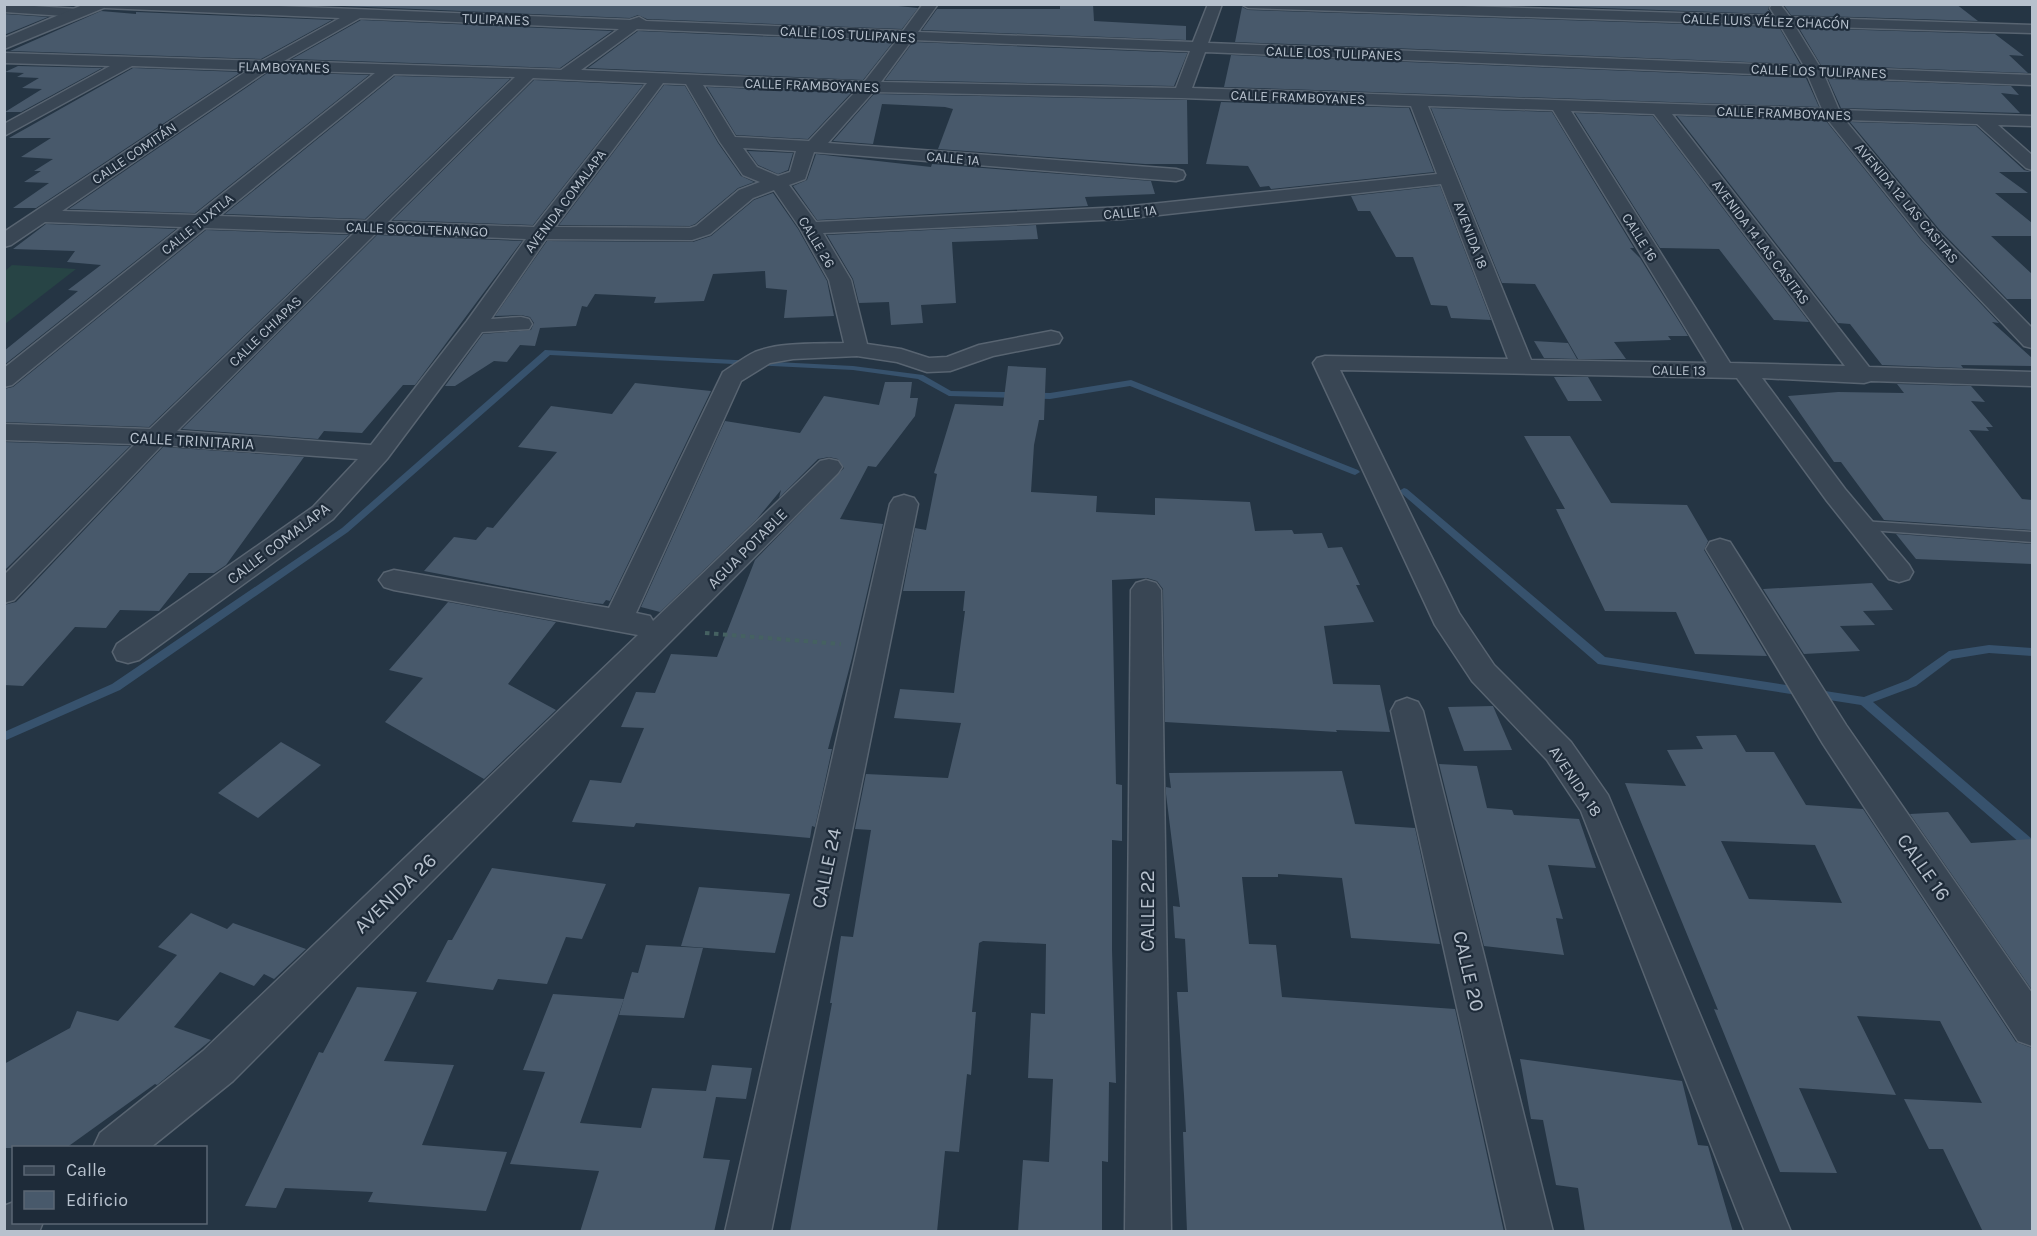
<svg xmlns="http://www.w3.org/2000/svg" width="2037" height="1236" font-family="Karla,sans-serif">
	<rect width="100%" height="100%" fill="#253544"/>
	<!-- green -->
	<polygon fill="#274445" points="12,265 76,269 5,324 5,271"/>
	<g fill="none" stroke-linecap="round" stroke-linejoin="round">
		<!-- stream -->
		<g fill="#37526d" fill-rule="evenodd">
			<polygon points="545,350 853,366 923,375 951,391 1050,393 1131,380 1358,470 1360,472 1355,475 1352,474 1130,386 1050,399 949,396 918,379 853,370 550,355 348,532 120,690 4,741 4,732 112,684 342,528"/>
			<polygon points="1404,488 1407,489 1605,657 1864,697 1908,680 1949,651 1989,645 2032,648 2032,656 1989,653 1952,659 1916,686 1873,702 2032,839 2032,851 2028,850 1861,705 1598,664 1401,493 1399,491"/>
		</g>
	</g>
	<!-- building -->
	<g fill="#48596b" fill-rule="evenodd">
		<polygon points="296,4 879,4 918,8 902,29 647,19 638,15 630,18"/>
		<polygon points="1060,4 1093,4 1094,21 1186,26 1186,40 922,30 937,9 1060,9"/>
		<polygon points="1485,4 1770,4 1768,9 1771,14"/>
		<polygon points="1783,4 1956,4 1978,21 1791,15"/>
		<polygon points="1242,7 1248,10 1779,27 1800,64 1235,42"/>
		<polygon points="101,11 136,14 136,12 332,20 261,59 10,51"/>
		<polygon points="4,14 48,17 4,35"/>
		<polygon points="361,20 612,31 560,68 292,59"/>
		<polygon points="1799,28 1995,34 2024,56 2009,55 2028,73 1821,65"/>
		<polygon points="638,31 893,42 863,80 588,68"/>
		<polygon points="913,42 1187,53 1187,54 1174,86 885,80"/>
		<polygon points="1231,55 1806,78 1819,107 1224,87"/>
		<polygon points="18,66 102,68 21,112 5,112 42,89 22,88 39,78 17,77 24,73 5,72"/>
		<polygon points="133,68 241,72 36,208 13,208 49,183 24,182 41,171 34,171 53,159 21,157 51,138 9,138"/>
		<polygon points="269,72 369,75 195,213 69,209"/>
		<polygon points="395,76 510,79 365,219 225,214"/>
		<polygon points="1828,79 2011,86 2019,95 2001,93 2020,113 1841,108"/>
		<polygon points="534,80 643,85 533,225 393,220"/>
		<polygon points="664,85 685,86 718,143 741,176 754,182 738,188 695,224 690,226 559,225"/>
		<polygon points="707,87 851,93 808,139 736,135"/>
		<polygon points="874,94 1187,100 1188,164 1145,164 938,149 953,109 945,107 882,104 873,144 833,141"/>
		<polygon points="1221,102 1409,108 1434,172 1271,189 1269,186 1260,187 1248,166 1206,164"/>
		<polygon points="1431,108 1552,112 1634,248 1630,248 1640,258 1688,336 1668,336 1671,340 1614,342 1626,359 1578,359 1535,284 1502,283"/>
		<polygon points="1575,113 1653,116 1809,322 1774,320 1719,249 1660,248"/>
		<polygon points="1677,116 1826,121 1921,240 1999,323 1992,322 2032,358 2032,366 1961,365 1963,368 1882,365 1850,324 1838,323"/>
		<polygon points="1850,122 1976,126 2024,170 2032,172 1999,172 2028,193 1995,193 2032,223 2032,236 1991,236 2032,274 2032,299 2007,299 1939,229"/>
		<polygon points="748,151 793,153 788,170 778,174 758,165"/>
		<polygon points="816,154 931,167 932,164 1151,181 1155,194 1085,197 1088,206 817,220 793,186 807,180"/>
		<polygon points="1440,186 1491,320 1451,318 1447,306 1431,305 1413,257 1396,257 1370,211 1358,211 1351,196"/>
		<polygon points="773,193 798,229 827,281 834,316 784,318 787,290 766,288 765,271 713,274 704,301 654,303 656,297 595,294 587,307 582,306 576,326 540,328 535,346 520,345 507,362 494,361 455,386 445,386 483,334 531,330 534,323 530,317 521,315 495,316 547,241 693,242 711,236 754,200"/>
		<polygon points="46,224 176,229 4,365 4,351 78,291 68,290 101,265 67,262 75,251 13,249"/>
		<polygon points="1036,225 1038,239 952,242 956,303 921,305 923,323 891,325 889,302 859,303 853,279 827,235"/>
		<polygon points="206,230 349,235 149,427 4,422 4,389 13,387"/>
		<polygon points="377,235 522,241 415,385 403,385 362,433 324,431 318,439 182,429"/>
		<polygon points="1534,341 1568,343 1577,359 1544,358"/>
		<polygon points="1008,366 1046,368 1044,420 1039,420 1034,445 1031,492 1097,496 1096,512 1155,515 1155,498 1250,502 1255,531 1292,530 1294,534 1322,533 1328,548 1342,547 1360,585 1356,585 1374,622 1324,626 1333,684 1380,685 1390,732 1336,730 1337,732 1165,722 1163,589 1157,581 1147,578 1112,580 1116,784 1122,785 1122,841 1112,840 1112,950 1116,1083 1109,1082 1108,1162 1102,1161 1102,1232 1018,1232 1023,1160 1049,1162 1053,1079 1028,1078 1031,1013 1045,1014 1046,944 983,941 979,943 972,1012 976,1012 971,1075 967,1074 959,1152 945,1151 937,1232 790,1232 832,1003 830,1003 841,936 853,937 871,830 855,829 866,774 948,778 961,723 894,718 900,689 954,693 965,611 963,611 965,591 903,591 915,528 926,530 937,474 934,473 955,404 1003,406"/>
		<polygon points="1554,377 1588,377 1602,401 1568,401"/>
		<polygon points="885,382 912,382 910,398 918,398 915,416 876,467 868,466 840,519 883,524 852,658 828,749 832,749 815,827 812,826 810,838 636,823 634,827 572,822 590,780 621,783 644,728 621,727 636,692 655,693 671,654 717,657 755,560 844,468 838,459 829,457 818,459 779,498 781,490 757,519 660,612 641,607 725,421 800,433 824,396 879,405"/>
		<polygon points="635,383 711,391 610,601 606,600 603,604 586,602 424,571 454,537 476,540 487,527 493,528 557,452 518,447 551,406 612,414"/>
		<polygon points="1897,384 1971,386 1985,402 1971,401 1993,427 1986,427 1989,431 1969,430 2022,499 2032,500 2032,530 1884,520 1841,462 1834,462 1788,396 1838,392 1904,393"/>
		<polygon points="1524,436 1570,436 1611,503 1687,505 1708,541 1704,550 1767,656 1695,654 1676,612 1605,611 1556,509 1565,509"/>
		<polygon points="4,442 130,446 4,571"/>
		<polygon points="163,447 304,457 226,565 214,573 189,573 159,611 120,610 106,628 75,627 23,686 4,685 4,605 16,602"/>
		<polygon points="1896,534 2032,544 2032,564 1916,559"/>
		<polygon points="1872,583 1893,610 1863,611 1875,625 1840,626 1860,651 1804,654 1763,589"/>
		<polygon points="448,602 556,622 508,684 556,710 484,779 385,722 423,678 389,670"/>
		<polygon points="1493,706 1512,750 1464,751 1448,707"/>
		<path d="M1736,735L1746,752H1774L1806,805L1863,809L2016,1042L2032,1048V1232H1983L1943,1149H1929L1904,1099L1982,1103L1940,1021L1857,1016L1896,1095L1799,1088L1837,1173L1780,1172L1714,1009L1718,1010L1625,783L1686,786L1667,750L1703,749L1696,736ZM1721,841L1815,845L1842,903L1749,899Z"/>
		<polygon points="281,742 321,765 258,818 218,793"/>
		<polygon points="1439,764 1477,766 1487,808 1512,810 1514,815 1579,819 1596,868 1548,865 1563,919 1556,918 1564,955 1484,946"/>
		<polygon points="1342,771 1355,824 1415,828 1440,944 1351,938 1342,878 1278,874 1278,877 1242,877 1249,944 1276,945 1282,997 1455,1009 1504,1232 1187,1232 1183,1132 1186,1132 1184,1095 1177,992 1188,992 1185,939 1175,938 1173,906 1180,907 1166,794 1166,787 1171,788 1169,773"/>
		<polygon points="1948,812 1971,843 2032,839 2032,990 1910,814"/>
		<polygon points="492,868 606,884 582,939 566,937 547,984 498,979 493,990 426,982 448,940 452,940"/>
		<polygon points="699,887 790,894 775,953 681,946"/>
		<polygon points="191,913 227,929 233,923 306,949 274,979 264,974 254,986 220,972 174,1027 211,1040 157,1085 155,1084 66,1148 4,1148 4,1064 70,1028 77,1011 118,1021 177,955 158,947"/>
		<polygon points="646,945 703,948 684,1018 619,1015 632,972 638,973"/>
		<polygon points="357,987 417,992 384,1061 454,1065 422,1145 507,1152 486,1211 368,1202 373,1192 285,1188 276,1208 245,1206 319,1052 323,1053"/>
		<polygon points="553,994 624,999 580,1123 641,1128 652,1088 706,1091 712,1065 752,1068 746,1099 716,1097 703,1158 730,1160 714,1232 580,1232 599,1171 510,1164 545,1072 523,1070"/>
		<polygon points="1520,1059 1682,1081 1698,1145 1708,1146 1733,1232 1585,1232 1578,1188 1556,1185 1543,1120 1531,1119"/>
	</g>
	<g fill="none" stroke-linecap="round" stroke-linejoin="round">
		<defs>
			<polygon id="service" points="1861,521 2032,532 2032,542 1856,529 1854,526 1856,523"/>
			<g id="minor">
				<polygon points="4,4 79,9 86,13 79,17 4,12"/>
				<path d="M98,4H227L630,20L639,17L646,21L903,31L923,4H938L918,32L1193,42L1208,4H1222L1208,43L1804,66L1780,25L1248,8L1241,4H1399L1775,16L1770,8L1772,5L1780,4L1790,17L2032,25V33L1795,26L1820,67L2032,75V85L1825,77L1839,110L2032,116V126L1998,125L2032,155V170L2026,168L1977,124L1845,120L1937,231L2032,328V348L2024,346L1923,239L1827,119L1672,114L1869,367L2032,372V386L1871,381L1864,383L1762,378L1845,489L1909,565L1913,572L1909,579L1899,582L1889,579L1827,501L1737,378L1340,370L1459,613L1494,665L1571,742L1608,795L1791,1232H1745L1581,811L1547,760L1472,681L1435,625L1313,363L1317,358L1325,356L1508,359L1441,184L1123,219L823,233L851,280L867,344L901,349L929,358L947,357L979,345L1051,331L1059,333L1062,338L1059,343L993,356L950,371L927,372L897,362L857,356L793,359L770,363L741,381L636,613L650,616L653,621L820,461L829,459L838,461L842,467L838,473L233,1081L150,1148H93L100,1133L203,1051L638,635L394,590L384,587L379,580L384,573L394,570L609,608L723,372C733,366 744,357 755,352C779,342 818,344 844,343L829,280L800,228L774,190L753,198L710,234L692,240L546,239L491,319L521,317L529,319L532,324L529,329L482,332L387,459L333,519L139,660L128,663L117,660L113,652L117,644L313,507L358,459L162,445L14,600L4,603V575L135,444L4,440V424L150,429L354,233L205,228L12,385L4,387V368L182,227L45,222L11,245L4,247V232L248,70L132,66L4,136V124L110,66L4,63V53L262,61L340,18L105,8ZM360,18L619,29L561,70L284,61ZM637,29L897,40L864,82L581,70ZM912,40L1190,51L1176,88L881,82ZM1205,52L1808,76L1822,109L1192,88ZM268,70L375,73L196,215L62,211ZM394,74L515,77L366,221L219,216ZM533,78L647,83L534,227L388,222ZM663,83L686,84L720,142L743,175L760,182L739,190L696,226L690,228L555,227ZM703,85L856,91L809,141L735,137ZM873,92L1182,98L1411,106L1437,174L1123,207L816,222L789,185L805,179L814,152L1176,181L1183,179L1185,175L1183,171L1176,169L828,143ZM1428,106L1553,110L1707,363L1531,360ZM1571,111L1654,114L1845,366L1730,363ZM743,148L796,151L790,172L778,176L757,167ZM376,233L526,239L467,321L371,445L177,431Z"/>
				<polygon points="904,495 914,498 918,504 771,1232 725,1232 890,504 894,498"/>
				<polygon points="1720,539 1730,542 1846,725 2032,993 2032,1046 2018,1041 1823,744 1706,549 1710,542"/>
				<polygon points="1146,580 1156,583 1161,590 1171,1232 1125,1232 1131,590 1136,583"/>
				<polygon points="1407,698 1418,702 1423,711 1553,1232 1507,1232 1391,711 1396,702"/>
				<polygon points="14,1202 14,1222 43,1222 39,1232 4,1232 4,1206"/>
			</g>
			<polygon id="tertiary" points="85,4 107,4 106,7 4,49 4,38"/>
		</defs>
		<!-- service casing -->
		<use href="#service" stroke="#586471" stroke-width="3"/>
		<!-- minor casing -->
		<use href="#minor" stroke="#586471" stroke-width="3"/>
		<!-- tertiary casing -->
		<use href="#tertiary" stroke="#586471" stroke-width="3"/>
		<!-- path -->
		<polyline stroke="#456161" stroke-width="4" stroke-dasharray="4.5 4.5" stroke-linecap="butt" points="705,633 841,644"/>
		<!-- service -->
		<use href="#service" fill="#394654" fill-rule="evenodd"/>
		<!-- minor -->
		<use href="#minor" fill="#394654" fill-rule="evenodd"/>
		<!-- tertiary -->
		<use href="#tertiary" fill="#394654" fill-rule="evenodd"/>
	</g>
	<g text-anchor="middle" stroke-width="4.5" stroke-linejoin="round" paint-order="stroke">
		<!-- far-street labels -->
		<g font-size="14" fill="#b7c1cd" stroke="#1e2b39">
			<text transform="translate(496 19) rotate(2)" y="5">TULIPANES</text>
			<text transform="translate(1766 21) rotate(2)" y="5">CALLE LUIS VÉLEZ CHACÓN</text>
			<text transform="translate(848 34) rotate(3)" y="5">CALLE LOS TULIPANES</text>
			<text transform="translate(1334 53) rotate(2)" y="5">CALLE LOS TULIPANES</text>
			<text transform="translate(284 67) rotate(1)" y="5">FLAMBOYANES</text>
			<text transform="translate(1819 71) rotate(2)" y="5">CALLE LOS TULIPANES</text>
			<text transform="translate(812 85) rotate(2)" y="5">CALLE FRAMBOYANES</text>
			<text transform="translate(1298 97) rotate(2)" y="5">CALLE FRAMBOYANES</text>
			<text transform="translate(1784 113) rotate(2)" y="5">CALLE FRAMBOYANES</text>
			<text transform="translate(134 153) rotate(-34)" y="5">CALLE COMITÁN</text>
			<text transform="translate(953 158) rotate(5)" y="5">CALLE 1A</text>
			<text transform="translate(565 201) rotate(-53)" y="5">AVENIDA COMALAPA</text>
			<text transform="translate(1907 203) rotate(50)" y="5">AVENIDA 12 LAS CASITAS</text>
			<text transform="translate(1130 212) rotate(-5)" y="5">CALLE 1A</text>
			<text transform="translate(197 224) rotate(-39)" y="5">CALLE TUXTLA</text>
			<text transform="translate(417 229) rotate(2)" y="5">CALLE SOCOLTENANGO</text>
			<text transform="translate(1471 235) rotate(69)" y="5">AVENIDA 18</text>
			<text transform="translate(1640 237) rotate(58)" y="5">CALLE 16</text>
			<text transform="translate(817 242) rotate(59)" y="5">CALLE 26</text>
			<text transform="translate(1761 242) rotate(53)" y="5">AVENIDA 14 LAS CASITAS</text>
			<text transform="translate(265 331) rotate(-44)" y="5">CALLE CHIAPAS</text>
			<text transform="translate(1679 370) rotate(1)" y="5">CALLE 13</text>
		</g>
		<!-- street labels -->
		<g font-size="16" fill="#b7c1cd" stroke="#1e2b39">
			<text transform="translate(192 440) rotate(3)" y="6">CALLE TRINITARIA</text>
			<text transform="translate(278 543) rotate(-37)" y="6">CALLE COMALAPA</text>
			<text transform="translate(747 548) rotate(-45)" y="6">AGUA POTABLE</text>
			<text transform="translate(1576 781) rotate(56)" y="6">AVENIDA 18</text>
		</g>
		<!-- near-street labels -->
		<g font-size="20" fill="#b7c1cd" stroke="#1e2b39">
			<text transform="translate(1924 867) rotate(55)" y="7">CALLE 16</text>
			<text transform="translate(826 868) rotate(-78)" y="7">CALLE 24</text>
			<text transform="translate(395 893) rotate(-44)" y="7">AVENIDA 26</text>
			<text transform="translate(1147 911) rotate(-90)" y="7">CALLE 22</text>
			<text transform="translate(1469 971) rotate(77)" y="7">CALLE 20</text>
		</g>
	</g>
	<!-- border -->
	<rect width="2037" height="1236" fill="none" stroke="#b7c1cd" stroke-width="12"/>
	<!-- legend -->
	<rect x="12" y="1146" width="195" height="78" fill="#1e2b39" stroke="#5b6774" stroke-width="1.5"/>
	<rect x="24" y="1166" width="30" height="9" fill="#394654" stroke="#5b6774" stroke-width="1.5"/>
	<text x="66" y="1176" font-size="18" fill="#b7c1cd">Calle</text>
	<rect x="24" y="1191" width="30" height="18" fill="#48596b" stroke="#5b6774" stroke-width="1.5"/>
	<text x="66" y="1206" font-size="18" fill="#b7c1cd">Edificio</text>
</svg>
